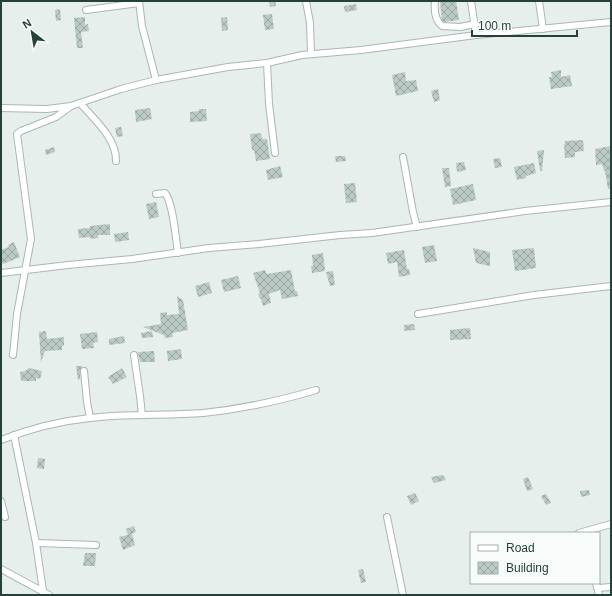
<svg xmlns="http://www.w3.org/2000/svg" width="612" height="596" font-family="Arial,sans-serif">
	<defs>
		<pattern id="building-cross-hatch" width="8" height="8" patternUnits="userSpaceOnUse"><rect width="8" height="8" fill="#bbcac4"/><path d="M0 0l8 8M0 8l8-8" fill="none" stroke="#98a6a0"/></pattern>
	</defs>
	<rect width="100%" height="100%" fill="#e6efeb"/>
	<!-- building -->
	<g fill="url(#building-cross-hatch)">
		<polygon points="269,1 275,1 276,6 270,7"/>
		<polygon points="440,1 456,1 459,20 444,22 442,20"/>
		<polygon points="356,4 357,10 345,12 344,6"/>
		<polygon points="60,9 61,20 56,21 55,10"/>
		<polygon points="272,14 274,29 265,30 263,15"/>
		<polygon points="85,17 85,25 88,24 89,31 81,32 83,48 77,48 74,18"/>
		<polygon points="227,17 228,30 222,31 221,18"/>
		<polygon points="561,70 561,77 570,75 572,86 551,89 549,77 552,77 551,72"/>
		<polygon points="405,72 406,81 416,80 418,91 396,96 392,75"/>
		<polygon points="438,89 440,100 434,102 431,91"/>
		<polygon points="150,108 152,119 136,122 135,110"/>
		<polygon points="199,109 206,109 207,121 190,122 190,112 199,111"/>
		<polygon points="121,127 123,136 117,137 115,128"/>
		<polygon points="261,133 262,139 267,139 270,159 256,161 254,150 252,150 250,134"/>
		<polygon points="583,140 584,151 575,152 575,157 565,158 564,144 565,144 565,141"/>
		<polygon points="611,146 611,189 608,189 605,171 604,171 602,164 596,165 595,149"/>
		<polygon points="54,147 55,152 46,155 45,150"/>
		<polygon points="544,150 542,171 540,171 537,151"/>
		<polygon points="335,156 345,156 346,161 336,162"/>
		<polygon points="500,158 502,167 495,168 493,159"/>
		<polygon points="464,162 466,170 457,172 456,163"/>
		<polygon points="534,163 536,173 526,176 526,178 517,180 514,167"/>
		<polygon points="280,166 283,177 268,180 266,170"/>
		<polygon points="442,168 449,168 451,186 445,187"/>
		<polygon points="355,183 357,202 346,203 344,184"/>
		<polygon points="473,184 476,200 453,205 450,189"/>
		<polygon points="156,202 159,217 149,219 146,204"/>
		<polygon points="110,224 110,235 98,235 98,238 91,239 90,237 79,238 78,229 90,228 90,226"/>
		<polygon points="128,232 129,240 115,242 114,234"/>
		<polygon points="14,242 20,257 3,264 1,259 1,250 9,247 8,245"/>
		<polygon points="434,245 437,261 425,263 422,247"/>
		<polygon points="473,248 490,252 490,266 476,263"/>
		<polygon points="534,248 536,268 515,271 512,250"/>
		<polygon points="404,250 407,269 409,269 410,275 399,277 397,262 388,264 386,253"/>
		<polygon points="323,253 325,271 312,273 311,266 313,266 312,255"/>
		<polygon points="265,270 267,274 291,270 295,291 297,291 298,296 282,299 280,290 269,294 271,303 263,306 261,299 260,299 258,294 260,293 253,273"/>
		<polygon points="333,271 335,285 330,286 326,272"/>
		<polygon points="238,276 241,288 224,292 221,280"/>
		<polygon points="209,282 212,293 198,297 195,286"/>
		<polygon points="177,296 183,300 188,330 172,333 173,337 165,338 164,335 143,327 161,324 160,313 167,312 167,315 179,314"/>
		<polygon points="414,324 415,330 404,331 404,325"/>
		<polygon points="470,328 471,339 450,340 450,330"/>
		<polygon points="46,331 47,339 64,337 64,345 62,346 62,350 45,351 41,362 39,332"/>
		<polygon points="152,331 153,337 142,338 141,333"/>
		<polygon points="97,332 98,342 93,343 94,348 82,349 80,334"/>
		<polygon points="124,336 125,343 109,345 109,339"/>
		<polygon points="181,349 182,359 168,361 167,351"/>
		<polygon points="154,351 155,362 140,362 138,352"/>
		<polygon points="76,366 82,366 80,371 80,379 78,380"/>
		<polygon points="29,368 42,371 40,379 36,378 36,381 21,381 20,372 25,371"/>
		<polygon points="122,368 127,377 113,384 108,377"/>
		<polygon points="38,458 45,459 44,469 37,468"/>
		<polygon points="443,475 446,480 434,483 431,477"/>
		<polygon points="528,477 533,489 527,491 523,479"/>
		<polygon points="589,490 590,495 581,497 580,491"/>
		<polygon points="415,493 419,501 411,505 407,496"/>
		<polygon points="546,494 551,503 546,505 541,496"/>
		<polygon points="134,526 136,532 132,534 135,545 123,550 119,537 128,535 126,529"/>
		<polygon points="85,553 96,553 95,566 83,566"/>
		<polygon points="363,569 366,582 361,583 358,570"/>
	</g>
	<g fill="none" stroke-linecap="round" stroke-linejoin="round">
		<defs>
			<g id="street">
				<polyline points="139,1 142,26 156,80"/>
				<polyline points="306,1 310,23 311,54"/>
				<polyline points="471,1 476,35"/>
				<polyline points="539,1 543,29"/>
				<path d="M435,2C434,11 435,20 442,26L460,27L475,24"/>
				<polyline points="86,10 139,3"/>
				<polyline points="267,63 269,104 275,153"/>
				<path d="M80,103C94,119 117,139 116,161"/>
				<polyline points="1,108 47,109 71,106 121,89 156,80 228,67 267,63 302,55 361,50 476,35 611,22"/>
				<polyline points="403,157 413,212 417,227"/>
				<path d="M156,194L165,193C173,202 176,240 178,253"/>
				<polyline points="1,273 68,265 132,259 209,248 259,244 340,235 372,233 525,211 611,202"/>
				<polyline points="418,314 534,295 611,286"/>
				<polyline points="13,355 17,314 31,239 17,134 21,131 56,117 71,106"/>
				<polyline points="134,355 140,396 142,415"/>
				<polyline points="84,371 87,402 90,418"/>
				<polyline points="14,435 36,543 43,591"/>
				<path d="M1,440C29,429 60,421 90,418C127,413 165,416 203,413C242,409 279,401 316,390"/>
				<polyline points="1,501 5,517"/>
				<polyline points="387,517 403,595"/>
				<polyline points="579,533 611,524"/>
				<polyline points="36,543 96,545"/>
				<polyline points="1,569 49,595"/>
				<polyline points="596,583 599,595"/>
				<polyline points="598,588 611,587"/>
			</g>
		</defs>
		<!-- street casing -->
		<use href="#street" stroke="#a8b8b2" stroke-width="8"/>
		<!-- street -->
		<use href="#street" stroke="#fff" stroke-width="6"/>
	</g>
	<!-- border -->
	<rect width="612" height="596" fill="none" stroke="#24423a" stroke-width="4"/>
	<!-- legend -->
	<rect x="470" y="532" width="130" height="52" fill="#f7fbf9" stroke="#a3b1ad"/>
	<rect x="478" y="545" width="20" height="6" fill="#ffffff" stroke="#a3b1ad"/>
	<text x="506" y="552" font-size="12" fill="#24423a">Road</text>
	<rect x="478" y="562" width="20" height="12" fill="url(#building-cross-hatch)" stroke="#a3b1ad"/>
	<text x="506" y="572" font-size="12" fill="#24423a">Building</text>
	<!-- north arrow -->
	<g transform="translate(32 32) rotate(329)" stroke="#f7fbf9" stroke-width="3" paint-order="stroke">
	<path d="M0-3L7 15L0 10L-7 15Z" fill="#24423a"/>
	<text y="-6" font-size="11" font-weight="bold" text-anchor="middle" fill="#24423a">N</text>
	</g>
	<!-- scale -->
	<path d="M472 30v6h105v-6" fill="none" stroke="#24423a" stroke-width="2"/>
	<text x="478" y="30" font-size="12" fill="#24423a" stroke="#f7fbf9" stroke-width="3" paint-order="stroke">100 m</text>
</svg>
